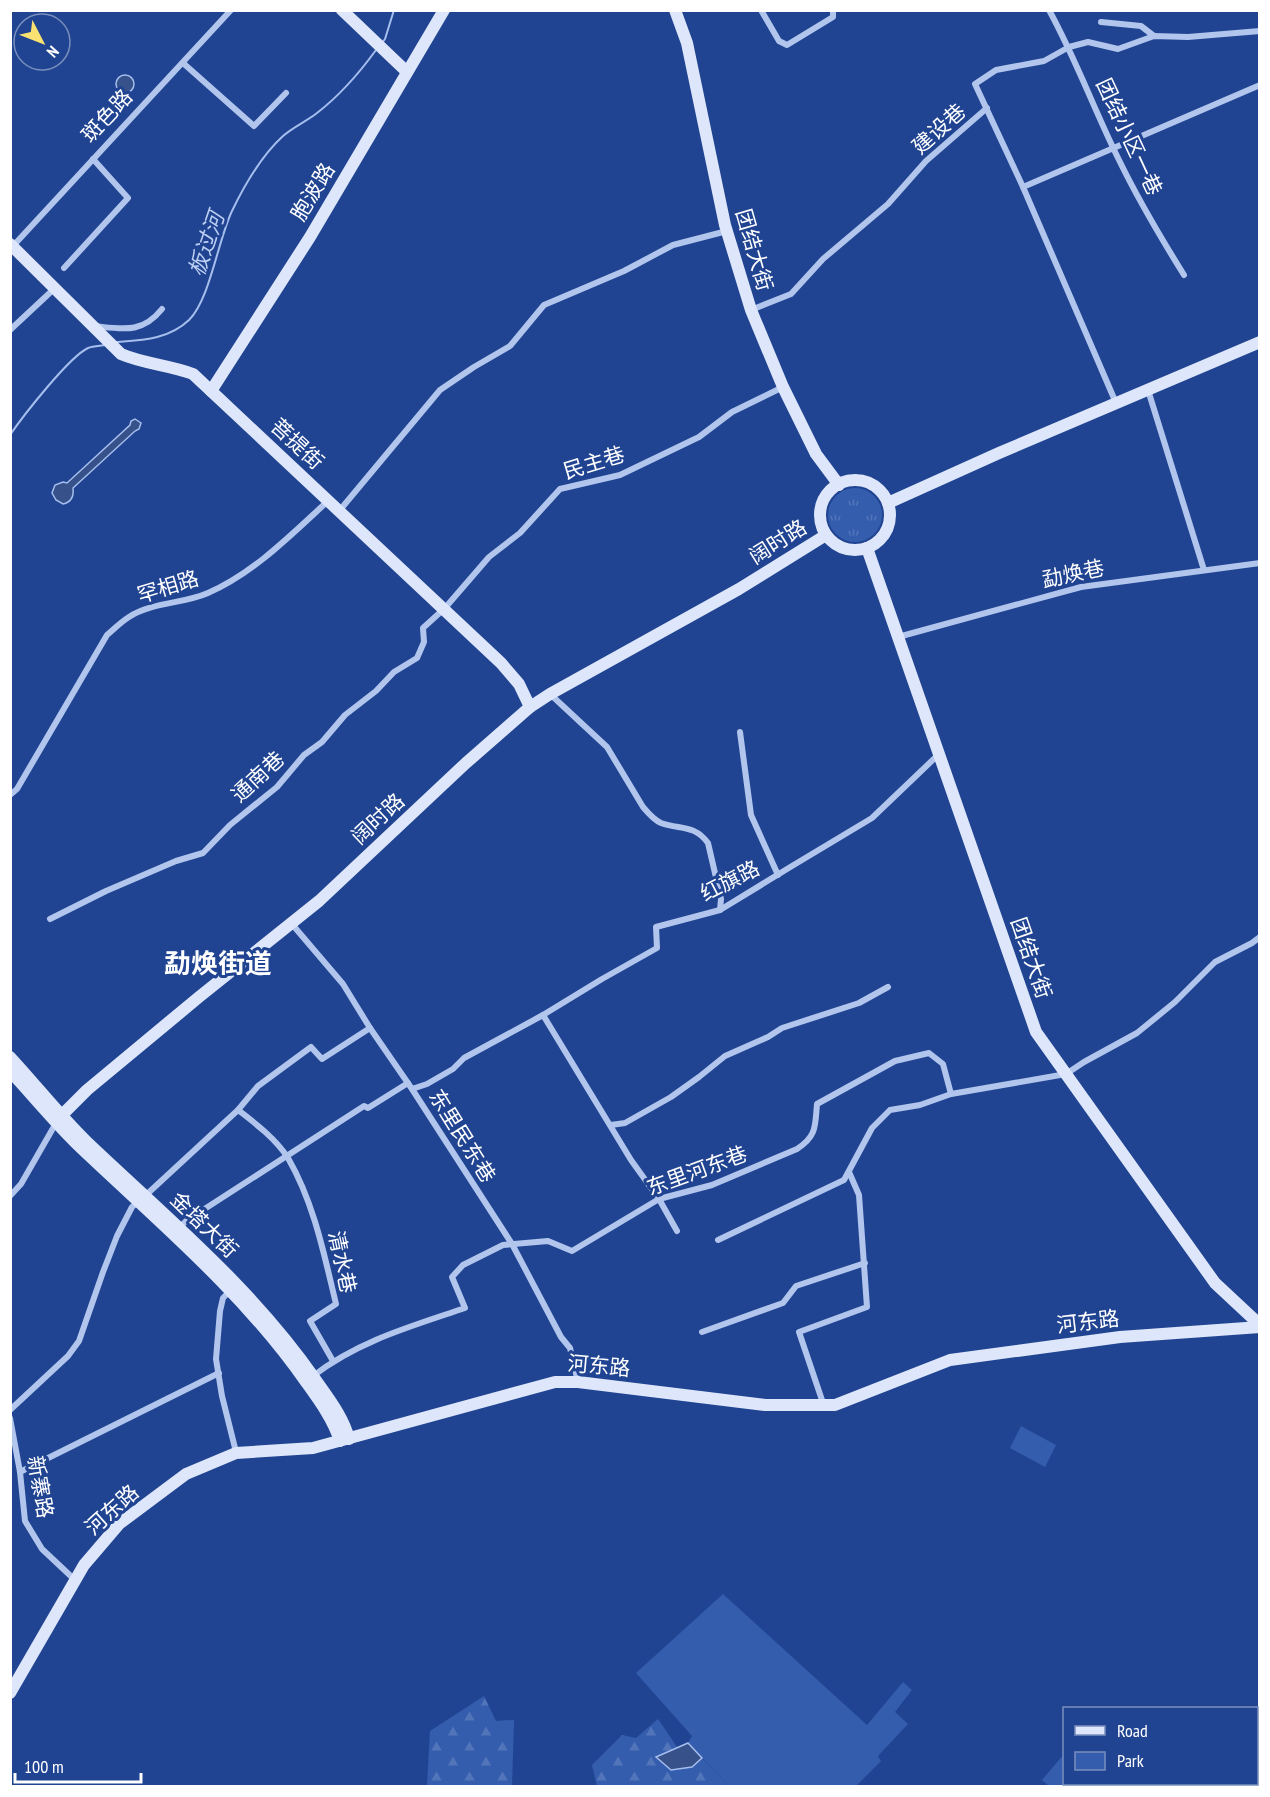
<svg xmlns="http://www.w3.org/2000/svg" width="1270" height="1797" font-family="'PT Sans Narrow','Noto Sans SC',sans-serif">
	<defs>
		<pattern id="grass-tufts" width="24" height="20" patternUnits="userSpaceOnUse" patternTransform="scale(1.5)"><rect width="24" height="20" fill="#345dae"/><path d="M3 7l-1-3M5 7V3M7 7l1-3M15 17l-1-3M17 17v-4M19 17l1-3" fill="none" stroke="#5275ba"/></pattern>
		<pattern id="forest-firs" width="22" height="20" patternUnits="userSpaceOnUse" patternTransform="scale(1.5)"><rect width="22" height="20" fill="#345dae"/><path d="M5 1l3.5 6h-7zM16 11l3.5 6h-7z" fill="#5275ba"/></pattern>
	</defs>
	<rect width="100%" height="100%" fill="#204491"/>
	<!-- grass -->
	<circle fill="url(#grass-tufts)" cx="855" cy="515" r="27"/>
	<!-- forest -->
	<g fill="url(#forest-firs)">
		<polygon points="484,1696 496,1721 514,1720 512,1786 427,1786 430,1731"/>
		<polygon points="658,1719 677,1747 656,1758 692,1767 702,1758 729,1786 597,1786 592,1765 622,1735 636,1738"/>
	</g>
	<!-- green -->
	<g fill="#345dae">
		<polygon points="1021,1426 1056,1445 1045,1467 1010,1448"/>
		<polygon points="723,1594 867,1725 903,1682 912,1690 895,1712 908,1724 878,1756 881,1761 856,1786 729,1786 688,1743 692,1736 636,1673"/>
		<polygon points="1064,1754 1064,1784 1134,1784 1137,1786 1049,1786 1042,1780"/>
	</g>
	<!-- water -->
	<g fill="#37528a" stroke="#a5beee" stroke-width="1.5">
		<circle cx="125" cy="84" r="9"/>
		<path d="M135,419L141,423L139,429L135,431L73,488C74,496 72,502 63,504L56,500L52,493L55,485L63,482L67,483L130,425L131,421Z"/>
		<polygon points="688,1743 702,1758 692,1767 671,1770 656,1757"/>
	</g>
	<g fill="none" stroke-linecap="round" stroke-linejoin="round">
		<!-- stream -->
		<g stroke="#a5beee" stroke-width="2">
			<polyline points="382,43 385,39 394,10"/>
			<path d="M117,342C144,340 169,339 189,320C210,299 218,240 232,211C245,184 261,156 283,136C293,127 307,121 317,113C339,96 360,72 376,50"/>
			<path d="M10,435C23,416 69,357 88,348C93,346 100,346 106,345"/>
		</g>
		<!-- street -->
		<g stroke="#b1c5ed" stroke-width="6">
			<polyline points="761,10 779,41 787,45 833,17 833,10"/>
			<path d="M1049,10C1076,59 1095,112 1120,162C1139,201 1161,238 1184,275"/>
			<polyline points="1101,22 1141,26 1154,36"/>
			<polyline points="183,63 254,126 286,93"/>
			<polyline points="1023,187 1260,85"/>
			<polyline points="13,246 231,10"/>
			<polyline points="64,268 128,198 93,159"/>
			<polyline points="751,310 791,294 823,259 888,204 926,161 987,108"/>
			<path d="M94,326C123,329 142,334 162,309"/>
			<polyline points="10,330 55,288"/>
			<polyline points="1148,390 1204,570"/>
			<polyline points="1116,403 1023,187 975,84 996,70 1044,61 1069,47 1088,42 1118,49 1154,36 1188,37 1260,31"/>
			<polyline points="340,510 440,390 474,367 510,346 544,305 624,271 673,245 727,231"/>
			<polyline points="898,637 1081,587 1260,563"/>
			<path d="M550,694L607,747L643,807C648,813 654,820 661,823C680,830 694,824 708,843L721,899L720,910"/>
			<polyline points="740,732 751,815 778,875"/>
			<path d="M10,795L17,789L107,635C114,629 121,622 129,617C152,602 183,604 208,593C254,573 292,534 329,500"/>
			<polyline points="50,919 106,891 176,861 203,853 230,825 277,787 304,755 322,742 345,715 376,691 394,672 417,658 424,642 423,628 445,608 489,557 520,533 560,489 620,475 699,437 732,412 783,387"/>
			<polyline points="291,923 343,984 370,1028 412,1089 512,1244 561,1337 570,1348 578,1382"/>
			<polyline points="543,1015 631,1160 659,1199 677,1231"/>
			<polyline points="412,1089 427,1084 453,1069 464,1058 543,1015 602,979 657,948 656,927 720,910 792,866 872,818 939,754"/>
			<path d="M238,1110C255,1123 276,1139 288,1158C314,1203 324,1254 336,1304L310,1321L333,1361"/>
			<polyline points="611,1125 625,1123 671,1097 699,1077 725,1056 768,1037 782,1028 859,1003 888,987"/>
			<polyline points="146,1195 238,1110 258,1086 311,1047 322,1059 370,1028"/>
			<polyline points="10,1196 21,1184 56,1123"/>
			<polyline points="180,1227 186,1221 364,1106 368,1108 408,1083"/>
			<polyline points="718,1240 844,1180 872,1128 890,1110 920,1105 951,1094 1066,1074 1084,1062 1137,1033 1175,1002 1215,962 1252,943 1260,937"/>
			<polyline points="231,1290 223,1298 220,1311 216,1359 222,1396 236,1452"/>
			<polyline points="702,1332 783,1303 796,1286 865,1263"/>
			<path d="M313,1376C358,1341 412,1326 465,1308L452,1277L463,1265L503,1245L548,1241L572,1251L659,1199L712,1185L797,1149C817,1136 815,1126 817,1104L895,1061L929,1053L943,1064L951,1094"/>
			<polyline points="824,1406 799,1332 867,1307 859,1195 849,1172"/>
			<polyline points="10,1410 68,1356 79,1341 103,1272 117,1236 132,1207 139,1201"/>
			<polyline points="10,1418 20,1472 25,1521 42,1549 75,1580"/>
			<polyline points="20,1472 219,1373"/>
		</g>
		<!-- secondary -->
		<g stroke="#dde6fa" stroke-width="12">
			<polyline points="342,10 407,72"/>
			<polyline points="675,10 687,43 725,225 751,310 783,387 816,454 839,485"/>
			<path d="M10,244L121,354C144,364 170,365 193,374L501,663L519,684L530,707"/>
			<polyline points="211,391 310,237 444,10"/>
			<circle cx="855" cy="515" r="35"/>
			<polyline points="888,503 999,453 1260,342"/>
			<polyline points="867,548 1036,1032 1215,1283 1260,1325"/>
			<path d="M10,1057C36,1085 60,1116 87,1142C167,1218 252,1288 315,1379C328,1398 343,1416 349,1439"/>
			<path d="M10,1071C34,1097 56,1124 81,1148C160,1223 243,1292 306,1382C319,1400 333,1419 340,1441"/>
			<polyline points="62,1115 87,1090 199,997 319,901 466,763 530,707 550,694 739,589 826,535"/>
			<polyline points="10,1693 84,1565 119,1524 186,1474 236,1453 313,1448 555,1382 578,1382 765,1405 835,1405 950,1360 1120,1337 1260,1327"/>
		</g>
	</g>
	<g text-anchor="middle" stroke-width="6" stroke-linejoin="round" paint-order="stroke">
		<!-- street labels -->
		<g font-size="21" fill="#fff" stroke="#204491">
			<text transform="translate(107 116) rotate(-47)" y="7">斑色路</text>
			<text transform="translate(939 129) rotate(-42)" y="7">建设巷</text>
			<text transform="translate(1129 137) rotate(65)" y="7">团结小区一巷</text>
			<text transform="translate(313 192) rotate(-59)" y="7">胞波路</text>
			<text transform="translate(754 250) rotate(74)" y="7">团结大街</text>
			<text transform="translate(297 444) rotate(43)" y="7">菩提街</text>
			<text transform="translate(594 463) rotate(-17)" y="7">民主巷</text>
			<text transform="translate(778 542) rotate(-32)" y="7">阔时路</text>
			<text transform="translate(1073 574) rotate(-12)" y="7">勐焕巷</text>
			<text transform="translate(168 587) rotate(-17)" y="7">罕相路</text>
			<text transform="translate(258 777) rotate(-43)" y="7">通南巷</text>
			<text transform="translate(378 819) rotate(-43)" y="7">阔时路</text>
			<text transform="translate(730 881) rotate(-27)" y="7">红旗路</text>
			<text transform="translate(1031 958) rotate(71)" y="7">团结大街</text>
			<text transform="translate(462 1136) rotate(58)" y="7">东里民东巷</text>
			<text transform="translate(697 1171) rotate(-20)" y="7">东里河东巷</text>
			<text transform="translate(204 1225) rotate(44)" y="7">金塔大街</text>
			<text transform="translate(342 1262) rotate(78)" y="7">清水巷</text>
			<text transform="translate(1088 1322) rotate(-7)" y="7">河东路</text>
			<text transform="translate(599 1366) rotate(5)" y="7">河东路</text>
			<text transform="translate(40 1487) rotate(80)" y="7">新寨路</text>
			<text transform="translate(112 1510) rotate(-42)" y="7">河东路</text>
		</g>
		<!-- water labels -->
		<g font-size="22" font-style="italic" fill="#bdd0f4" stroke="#204491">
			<text transform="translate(206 244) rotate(-71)" y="8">板过河</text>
		</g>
		<!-- district labels -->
		<g font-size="27" font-weight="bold" fill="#fff" stroke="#204491">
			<text x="218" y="973">勐焕街道</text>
		</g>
	</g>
	<!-- border -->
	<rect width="1270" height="1797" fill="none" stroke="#ffffff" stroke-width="24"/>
	<!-- legend -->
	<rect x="1063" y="1707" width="195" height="78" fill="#204491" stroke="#798fbd" stroke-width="1.5"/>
	<rect x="1075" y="1726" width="30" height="9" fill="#dde6fa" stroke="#798fbd" stroke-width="1.5"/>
	<text x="1117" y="1737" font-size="18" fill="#ffffff">Road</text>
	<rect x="1075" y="1752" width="30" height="18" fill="#345dae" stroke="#798fbd" stroke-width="1.5"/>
	<text x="1117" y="1767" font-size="18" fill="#ffffff">Park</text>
	<!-- north arrow -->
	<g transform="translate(42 42) rotate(132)"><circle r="28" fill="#204491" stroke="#798fbd" stroke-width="1.5"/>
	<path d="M0-4.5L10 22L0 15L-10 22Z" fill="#fae272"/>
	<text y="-9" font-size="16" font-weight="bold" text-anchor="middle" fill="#ffffff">N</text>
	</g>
	<!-- scale -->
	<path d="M15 1773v9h126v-9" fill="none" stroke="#ffffff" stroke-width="3"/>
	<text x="24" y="1773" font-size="18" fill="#ffffff" stroke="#204491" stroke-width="4.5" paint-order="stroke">100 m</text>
</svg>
